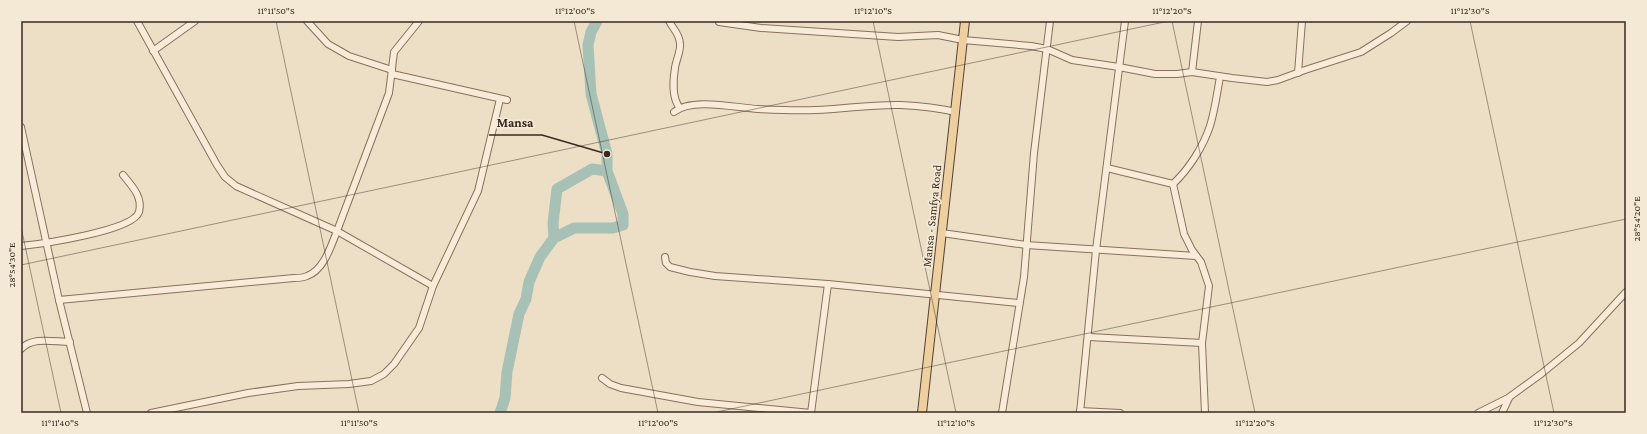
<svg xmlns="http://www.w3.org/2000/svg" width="1647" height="434" font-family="'Crimson Pro',serif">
	<rect width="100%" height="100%" fill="#eddfc6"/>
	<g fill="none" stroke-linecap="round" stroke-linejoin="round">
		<!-- river -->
		<g stroke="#a7c1b7" stroke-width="11">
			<polyline points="554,238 553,223 557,189 592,169 607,171"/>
			<polyline points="500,413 505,398 507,372 519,314 526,299 529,282 540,257 554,238 574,228 613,228 623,225 623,214 607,171 607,154 591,94 588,45 591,32 597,21"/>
		</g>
		<defs>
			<g id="minor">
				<polyline points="137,21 217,165 225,177 236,186 337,231 433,286"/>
				<polyline points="307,21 328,44 349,56 392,70"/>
				<path d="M669,21C673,29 679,33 680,43C681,51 676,60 675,68C673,80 672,99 680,108"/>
				<polyline points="719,22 761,28 898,37 938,35 963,40 1031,46 1047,49 1072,60 1119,67 1155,74 1177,74 1192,72 1232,78 1267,82 1278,80 1305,70 1361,52 1391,33 1407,21"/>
				<polyline points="153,51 195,21"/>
				<polyline points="1192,72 1198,21"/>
				<polyline points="1298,73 1302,21"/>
				<polyline points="392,74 507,100"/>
				<path d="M674,112C692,97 737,108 758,109C777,110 797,111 816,110C844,109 873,104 901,105C920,106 938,108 956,112"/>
				<polyline points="21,127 59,300 87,413"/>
				<polyline points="1107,168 1173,184"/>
				<polyline points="1173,184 1184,234 1192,250 1201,262 1209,286 1202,343 1205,413"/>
				<path d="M1173,184C1189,169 1203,147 1210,126C1215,110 1217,93 1220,77"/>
				<polyline points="942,233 1026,245 1196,256"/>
				<path d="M21,246C41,244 133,231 139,212C143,197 132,186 123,175"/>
				<polyline points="665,257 666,263 670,267 690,272 715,276 828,284 1019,303"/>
				<path d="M59,300L294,278C298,278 303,278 307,276C324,270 331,246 337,231L389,93L394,52L419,21"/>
				<polyline points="1089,337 1202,343"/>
				<path d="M21,349C33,336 54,342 70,342"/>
				<polyline points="602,378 610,384 621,388 698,402 811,413"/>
				<polyline points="1080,411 1120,413"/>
				<polyline points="151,413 248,393 298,386 349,384 371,381 384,374 394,364 419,328 433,286 478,191 500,99"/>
				<polyline points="811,413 828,284"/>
				<polyline points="1002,413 1024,277 1034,153 1050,21"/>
				<polyline points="1080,413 1096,250 1125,21"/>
				<polyline points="1478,413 1508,398 1541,374 1579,343 1626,292"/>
				<polyline points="1502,413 1509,398"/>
			</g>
			<polyline id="major" points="922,413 965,21"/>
		</defs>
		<!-- minor casing -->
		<use href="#minor" stroke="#88705c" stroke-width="8"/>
		<!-- major casing -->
		<use href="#major" stroke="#563f30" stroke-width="10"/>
		<!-- minor -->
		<use href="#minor" stroke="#f8ecd9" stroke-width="6"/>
		<!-- major -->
		<use href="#major" stroke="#eed0a0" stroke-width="8"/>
	</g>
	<!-- ticks -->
	<path fill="none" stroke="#382a20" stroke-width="1" stroke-opacity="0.45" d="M276,21L359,413M574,21L658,413M873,21L956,413M1172,21L1255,413M1470,21L1554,413M21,227L61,413M21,265L1169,21M712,413L1626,219"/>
	<g text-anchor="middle" stroke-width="3.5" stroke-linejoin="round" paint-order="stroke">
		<!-- street labels -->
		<g font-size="12" fill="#382a20" stroke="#f4e9d5">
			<text transform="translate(932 216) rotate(-84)" y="4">Mansa - Samfya Road</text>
		</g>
	</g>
	<!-- callouts -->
	<path fill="none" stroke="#382a20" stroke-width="1.5" d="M607 154L542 135H489"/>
	<circle fill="#382a20" stroke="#f4e9d5" stroke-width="1.5" cx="607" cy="154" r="4"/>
	<g font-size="13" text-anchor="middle" font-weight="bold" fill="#382a20" stroke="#f4e9d5" stroke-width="3.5" stroke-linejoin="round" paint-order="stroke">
		<text x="515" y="127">Mansa</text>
	</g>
	<!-- border -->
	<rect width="1647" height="434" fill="none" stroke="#f4e9d5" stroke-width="44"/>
	<rect x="22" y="22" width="1603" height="390" fill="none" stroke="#382a20" stroke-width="1.5"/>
	<g font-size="10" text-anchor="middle" fill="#382a20">
		<text x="276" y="14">11°11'50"S</text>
		<text x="575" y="14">11°12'00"S</text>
		<text x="873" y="14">11°12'10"S</text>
		<text x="1172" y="14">11°12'20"S</text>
		<text x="1470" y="14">11°12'30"S</text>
		<text transform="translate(1636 219) rotate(-90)" y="4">28°54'20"E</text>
		<text transform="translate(11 265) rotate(-90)" y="4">28°54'30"E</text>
		<text x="60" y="426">11°11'40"S</text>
		<text x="359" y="426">11°11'50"S</text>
		<text x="658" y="426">11°12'00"S</text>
		<text x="956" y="426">11°12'10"S</text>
		<text x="1255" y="426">11°12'20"S</text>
		<text x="1553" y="426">11°12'30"S</text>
	</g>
</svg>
